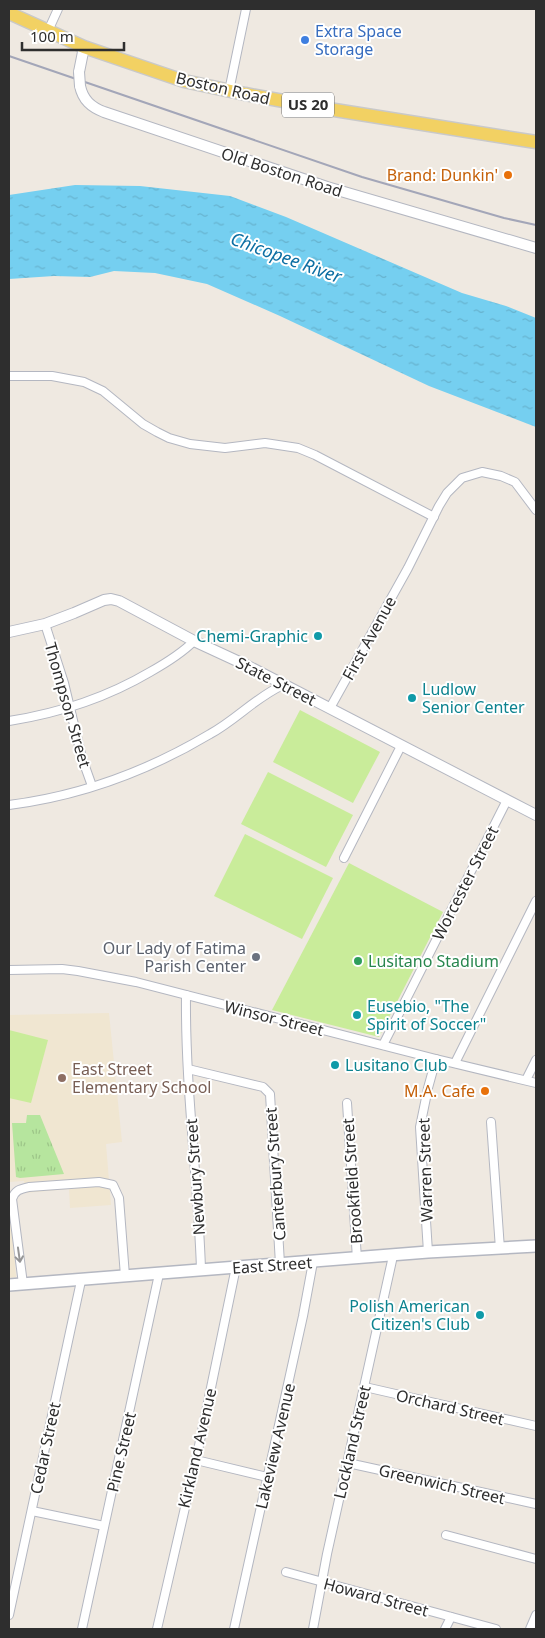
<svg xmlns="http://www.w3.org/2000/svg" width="545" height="1638" font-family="'Noto Sans',sans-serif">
	<defs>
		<pattern id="park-tufts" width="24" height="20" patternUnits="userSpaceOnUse" patternTransform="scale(1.25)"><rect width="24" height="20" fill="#b6e59e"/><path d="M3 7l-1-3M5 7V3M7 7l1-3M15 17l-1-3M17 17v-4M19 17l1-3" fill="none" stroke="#9dc588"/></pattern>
		<pattern id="water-ripples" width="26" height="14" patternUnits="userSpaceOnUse" patternTransform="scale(1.25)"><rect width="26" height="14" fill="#75cff0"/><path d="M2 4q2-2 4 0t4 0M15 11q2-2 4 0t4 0" fill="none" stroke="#66b2ce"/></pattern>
	</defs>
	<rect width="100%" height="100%" fill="#efe9e1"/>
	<!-- education -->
	<g fill="#f0e6d1">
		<polygon points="109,1013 122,1142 106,1144 111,1205 70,1208 69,1189 25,1193 24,1181 9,1182 9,1015"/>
		<polygon points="9,1185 16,1277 9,1278"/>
	</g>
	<!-- park -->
	<polygon fill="url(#park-tufts)" points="27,1115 40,1115 64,1174 20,1178 16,1177 12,1123 26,1123"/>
	<!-- pitch -->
	<g fill="#c9ec9a">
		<polygon points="300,710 380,752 353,803 273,762"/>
		<polygon points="268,772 353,815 326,867 241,824"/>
		<polygon points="245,834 333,878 302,939 214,896"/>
		<polygon points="349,863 443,912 379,1037 272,1010"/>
		<polygon points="9,1030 48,1040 31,1103 9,1098"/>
	</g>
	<!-- water -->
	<polygon fill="url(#water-ripples)" points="75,185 140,186 230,196 286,217 462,293 506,306 536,318 536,427 429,386 280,316 207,284 155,273 114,271 90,277 54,276 9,279 9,195"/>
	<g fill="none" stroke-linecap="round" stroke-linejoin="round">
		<defs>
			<g id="minor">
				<polyline points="48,31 58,9"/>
				<polyline points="229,91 246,9"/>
				<polyline points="9,376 52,376 84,382 103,391 143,424 157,432 169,438 190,444 225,448 265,443 298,448 315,455 434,517"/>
				<polyline points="45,624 64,683 82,758 92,786"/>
				<polyline points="330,708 408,568 439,506 447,493 462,478 482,472 501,476 515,482 536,510"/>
				<path d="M9,721C60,713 106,698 150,672C166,663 181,654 194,641"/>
				<path d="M9,805C80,796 148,771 210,734C236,720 256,697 283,685"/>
				<polyline points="344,858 401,746"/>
				<polyline points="9,970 62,969 78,971 136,982 436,1059 536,1083"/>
				<path d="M186,995C185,1087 198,1178 201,1269"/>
				<polyline points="383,1045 507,800"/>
				<polyline points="455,1063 536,901"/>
				<polyline points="188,1069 263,1087 270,1094 280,1264"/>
				<polyline points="526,1080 536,1060"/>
				<polyline points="347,1103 357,1259"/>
				<polyline points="491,1122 500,1249"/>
				<polyline points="428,1252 420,1127 428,1088 436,1059"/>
				<path d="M23,1284L12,1199C15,1190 20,1189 29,1187L99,1182L113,1185L119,1198L125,1276"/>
				<polyline points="365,1387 536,1426"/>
				<polyline points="196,1460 267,1477"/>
				<polyline points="348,1463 536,1504"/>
				<polyline points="32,1511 104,1526"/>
				<polyline points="446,1535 536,1559"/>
				<polyline points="286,1572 496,1629"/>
				<polyline points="9,1615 81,1281"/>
				<polyline points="82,1629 159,1274"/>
				<polyline points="157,1629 196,1460 236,1267"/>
				<polyline points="234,1629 303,1316 313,1262"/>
				<polyline points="313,1629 327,1554 393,1256"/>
				<polyline points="445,1629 451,1617"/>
				<polyline points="530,1629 536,1615"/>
			</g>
			<g id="tertiary">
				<polyline points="79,72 84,47"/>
				<path d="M80,86C83,100 91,107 104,112L327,187L536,248"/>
				<polyline points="9,632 45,624 74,613 104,600 111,599 119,601 194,641 248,666 536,815"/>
			</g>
			<polyline id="secondary" points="9,1285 428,1252 536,1246"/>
			<polyline id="primary" points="9,13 84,47 184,81 245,94 322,108 536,142"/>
		</defs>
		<!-- minor casing -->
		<use href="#minor" stroke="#b4b7c1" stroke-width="10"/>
		<!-- tertiary casing -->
		<use href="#tertiary" stroke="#b4b7c1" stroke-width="12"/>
		<!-- secondary casing -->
		<use href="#secondary" stroke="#b4b7c1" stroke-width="14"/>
		<!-- primary casing -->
		<use href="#primary" stroke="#c9c9c9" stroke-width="15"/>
		<!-- minor -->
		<use href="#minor" stroke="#fff" stroke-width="8"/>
		<!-- tertiary -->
		<use href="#tertiary" stroke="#fff" stroke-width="10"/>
		<!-- secondary -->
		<use href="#secondary" stroke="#fff" stroke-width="11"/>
		<!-- primary -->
		<use href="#primary" stroke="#f2d163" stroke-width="12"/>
		<!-- rail -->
		<polyline stroke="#a3a6b8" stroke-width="2" points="9,56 362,177 504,218 536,225"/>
		<defs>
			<polyline id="tertiary-bridge" points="79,72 80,86"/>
		</defs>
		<!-- tertiary-bridge casing -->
		<use href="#tertiary-bridge" stroke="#b4b7c1" stroke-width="12" stroke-linecap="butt"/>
		<!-- tertiary-bridge -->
		<use href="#tertiary-bridge" stroke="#fff" stroke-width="10"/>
	</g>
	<!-- one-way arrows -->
	<defs><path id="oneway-shaft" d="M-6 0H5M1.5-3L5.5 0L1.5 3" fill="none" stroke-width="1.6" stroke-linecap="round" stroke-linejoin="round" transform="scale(1.25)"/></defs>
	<use stroke="#969696" href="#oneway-shaft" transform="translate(19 1255) rotate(82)"/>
	<!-- markers -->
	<circle fill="#3f7fe0" stroke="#fff" stroke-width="2" cx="305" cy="40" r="5"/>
	<g fill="#e8710a" stroke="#fff" stroke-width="2">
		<circle cx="508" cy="175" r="5"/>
		<circle cx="485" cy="1091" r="5"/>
	</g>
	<g fill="#0f9aa8" stroke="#fff" stroke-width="2">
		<circle cx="318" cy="636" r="5"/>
		<circle cx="412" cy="698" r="5"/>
		<circle cx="357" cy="1015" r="5"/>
		<circle cx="335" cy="1065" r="5"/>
		<circle cx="480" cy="1315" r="5"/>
	</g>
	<circle fill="#6b7280" stroke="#fff" stroke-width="2" cx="256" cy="957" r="5"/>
	<circle fill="#2e9e5b" stroke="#fff" stroke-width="2" cx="358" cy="961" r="5"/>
	<circle fill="#8d6e63" stroke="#fff" stroke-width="2" cx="62" cy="1078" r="5"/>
	<g text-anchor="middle" stroke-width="4" stroke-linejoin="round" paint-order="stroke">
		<!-- shield labels -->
		<rect fill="#fff" stroke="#6d6d6d" stroke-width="1" x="282" y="92.5" width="52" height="25" rx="4"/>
		<g font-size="15" font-weight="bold" fill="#2e2e2e">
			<text x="308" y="110">US 20</text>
		</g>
		<!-- shop labels -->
		<g font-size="16" fill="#366cbe" stroke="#fff" text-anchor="start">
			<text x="315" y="37">Extra Space<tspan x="315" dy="18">Storage</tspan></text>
		</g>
		<!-- street labels -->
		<g font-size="16" fill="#2e2e2e" stroke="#fff">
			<text transform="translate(223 88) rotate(13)" y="6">Boston Road</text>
			<text transform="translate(282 172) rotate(18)" y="6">Old Boston Road</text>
			<text transform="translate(369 638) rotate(-61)" y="6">First Avenue</text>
			<text transform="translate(276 681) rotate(27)" y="6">State Street</text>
			<text transform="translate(68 705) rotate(74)" y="6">Thompson Street</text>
			<text transform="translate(465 883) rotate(-63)" y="6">Worcester Street</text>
			<text transform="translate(274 1018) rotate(14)" y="6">Winsor Street</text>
			<text transform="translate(425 1170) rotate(-92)" y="6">Warren Street</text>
			<text transform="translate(275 1174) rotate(-94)" y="6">Canterbury Street</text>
			<text transform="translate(195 1177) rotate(-94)" y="6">Newbury Street</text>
			<text transform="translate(352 1181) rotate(-94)" y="6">Brookfield Street</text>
			<text transform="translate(272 1265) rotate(-4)" y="6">East Street</text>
			<text transform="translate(450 1407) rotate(13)" y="6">Orchard Street</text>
			<text transform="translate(352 1442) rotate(-77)" y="6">Lockland Street</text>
			<text transform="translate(275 1446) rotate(-77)" y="6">Lakeview Avenue</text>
			<text transform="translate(45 1448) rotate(-78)" y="6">Cedar Street</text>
			<text transform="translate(197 1448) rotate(-77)" y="6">Kirkland Avenue</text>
			<text transform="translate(121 1452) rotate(-77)" y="6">Pine Street</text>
			<text transform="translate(442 1484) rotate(13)" y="6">Greenwich Street</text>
			<text transform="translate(376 1597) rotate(15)" y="6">Howard Street</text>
		</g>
		<!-- food labels -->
		<g font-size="16" fill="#c56008" stroke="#fff" text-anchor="end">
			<text x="498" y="181">Brand: Dunkin'</text>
			<text x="475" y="1097">M.A. Cafe</text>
		</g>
		<!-- culture labels -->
		<g font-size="16" fill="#0d838f" stroke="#fff" text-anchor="start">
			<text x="308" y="642" text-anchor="end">Chemi-Graphic</text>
			<text x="422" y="695">Ludlow<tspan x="422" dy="18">Senior Center</tspan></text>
			<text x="367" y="1012">Eusebio, "The<tspan x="367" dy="18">Spirit of Soccer"</tspan></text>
			<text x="345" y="1071">Lusitano Club</text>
			<text x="470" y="1312" text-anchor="end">Polish American<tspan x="470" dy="18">Citizen's Club</tspan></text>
		</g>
		<!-- worship labels -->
		<g font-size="16" fill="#5b616d" stroke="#fff" text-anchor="end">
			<text x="246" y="954">Our Lady of Fatima<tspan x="246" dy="18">Parish Center</tspan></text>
		</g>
		<!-- leisure labels -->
		<g font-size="16" fill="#27864d" stroke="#fff" text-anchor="start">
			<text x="368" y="967">Lusitano Stadium</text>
		</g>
		<!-- education labels -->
		<g font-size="16" fill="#785e54" stroke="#fff" text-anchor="start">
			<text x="72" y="1075">East Street<tspan x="72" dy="18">Elementary School</tspan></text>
		</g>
		<!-- water labels -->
		<g font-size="18" font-style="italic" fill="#0d6fa3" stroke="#fff">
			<text transform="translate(286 258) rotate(20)" y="6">Chicopee River</text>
		</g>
	</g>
	<!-- border -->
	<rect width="545" height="1638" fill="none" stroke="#2e2e2e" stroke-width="20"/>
	<!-- scale -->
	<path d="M22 42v8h102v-8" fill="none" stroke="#2e2e2e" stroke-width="2.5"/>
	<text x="30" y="42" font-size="15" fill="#2e2e2e" stroke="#ffffff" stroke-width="4" paint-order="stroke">100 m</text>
</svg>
